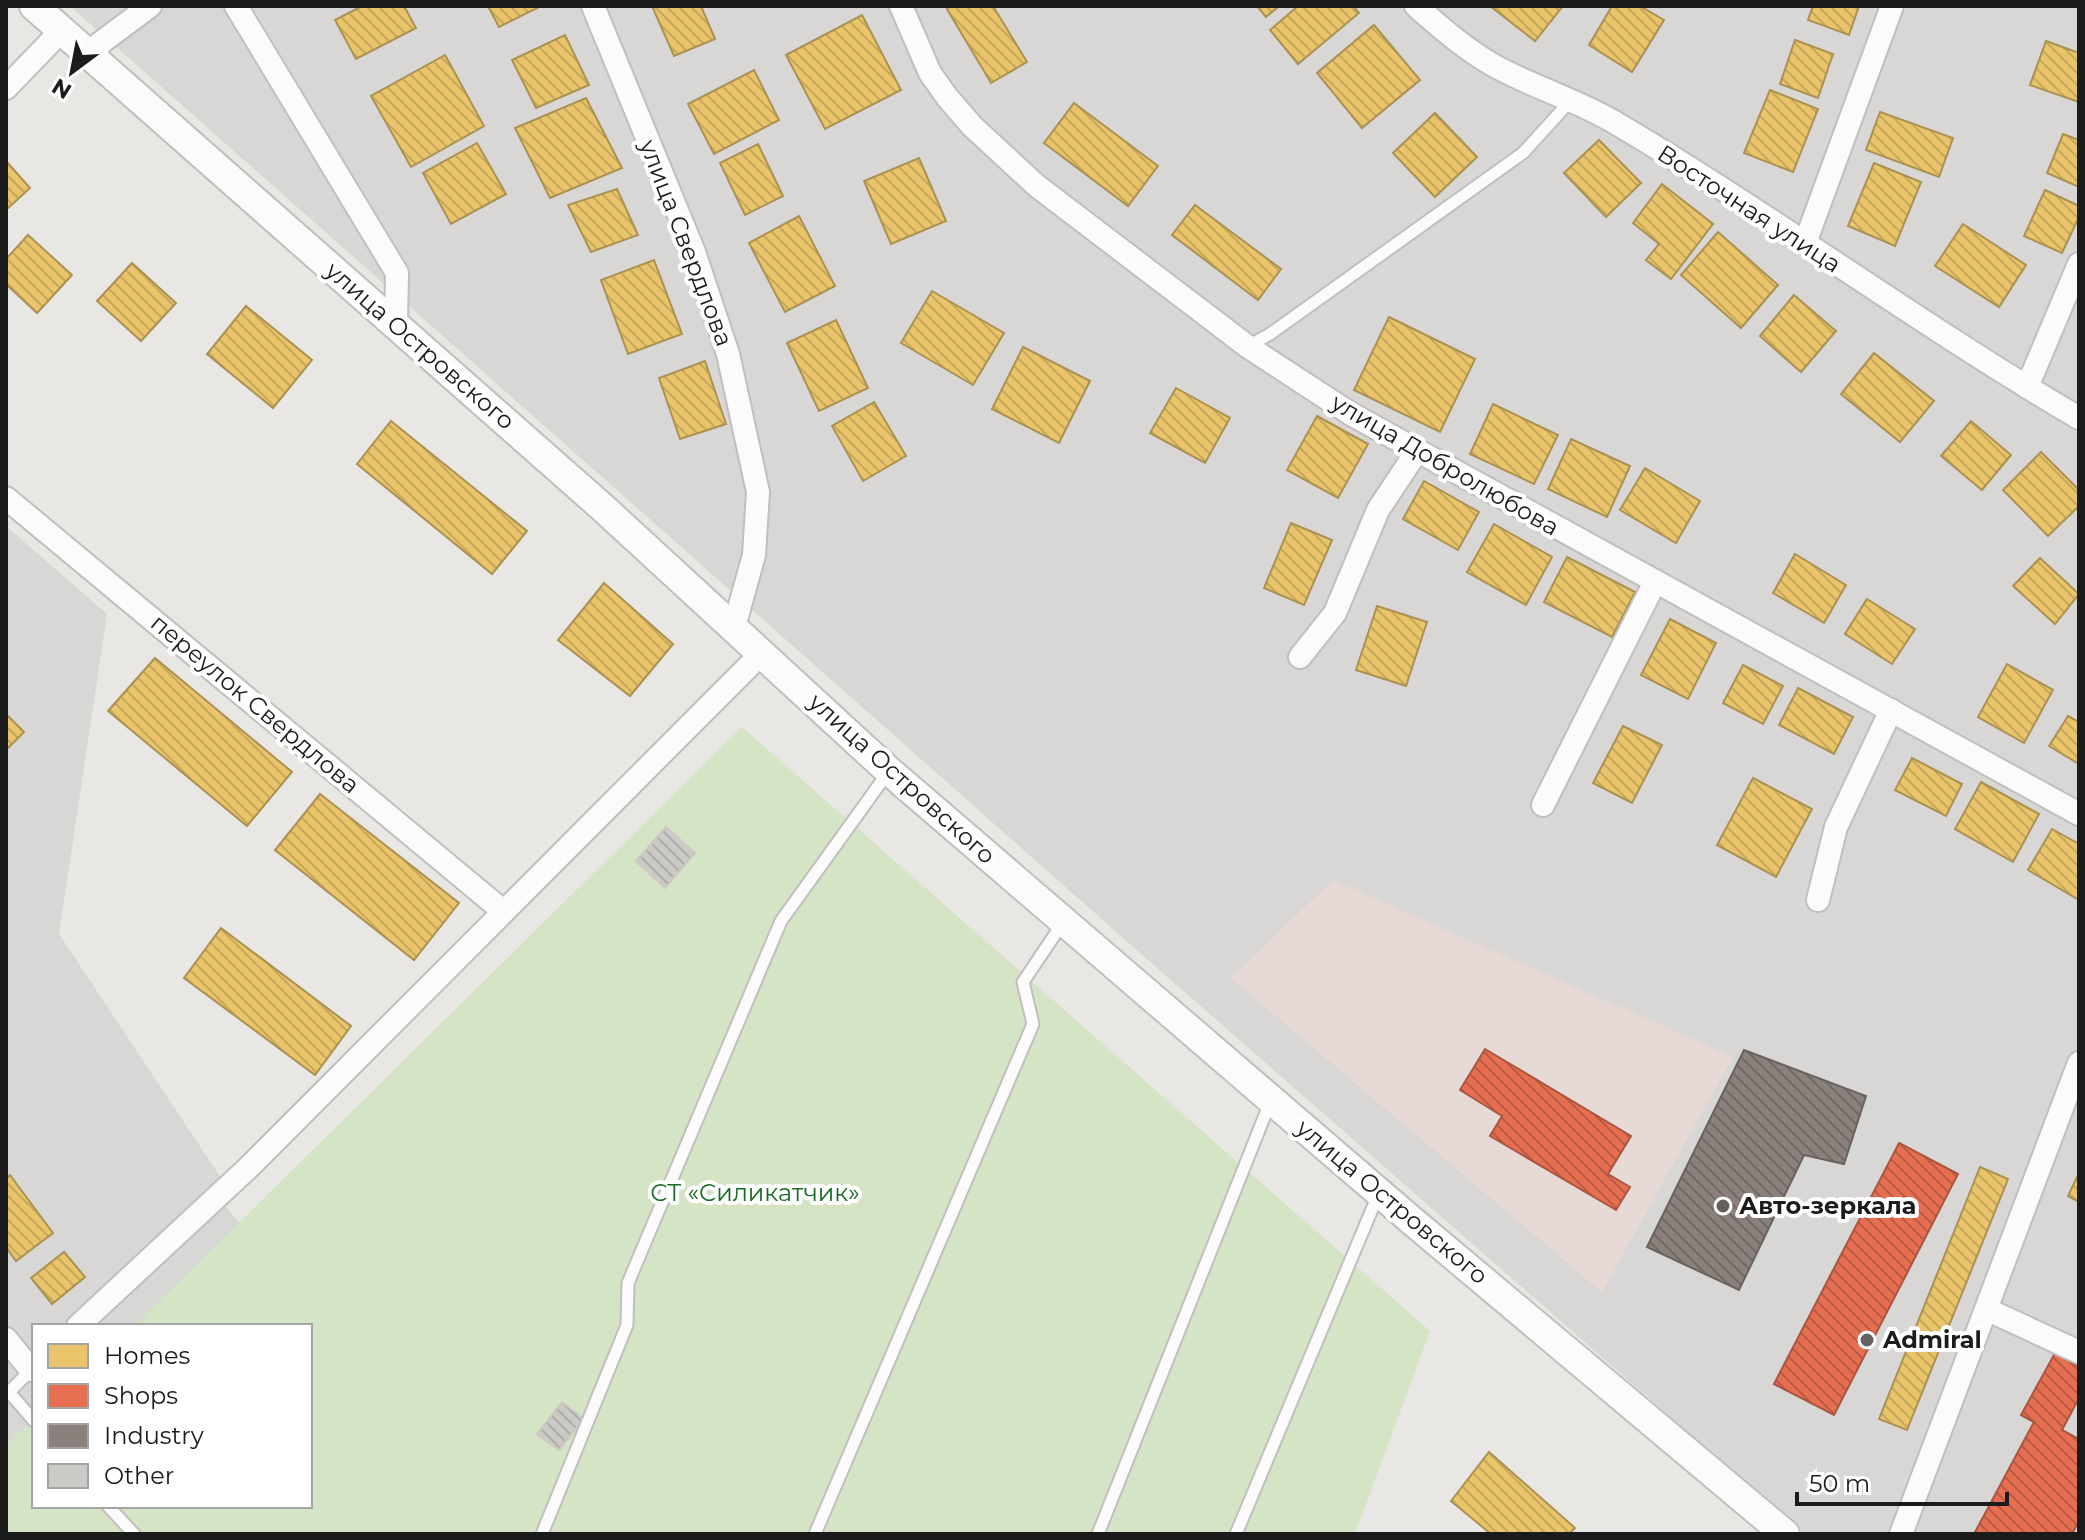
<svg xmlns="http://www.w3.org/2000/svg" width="2085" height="1540" font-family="Montserrat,sans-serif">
	<defs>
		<pattern id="homes-back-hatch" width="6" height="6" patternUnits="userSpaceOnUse" patternTransform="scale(2)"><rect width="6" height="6" fill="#e9c46a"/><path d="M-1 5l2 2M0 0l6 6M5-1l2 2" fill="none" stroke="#c7a85b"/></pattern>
		<pattern id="shops-back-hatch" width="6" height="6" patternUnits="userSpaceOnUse" patternTransform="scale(2)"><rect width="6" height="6" fill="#e76f51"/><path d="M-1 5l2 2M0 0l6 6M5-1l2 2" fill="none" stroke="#ba5a42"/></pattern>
		<pattern id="industry-back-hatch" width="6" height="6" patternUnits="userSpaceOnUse" patternTransform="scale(2)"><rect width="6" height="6" fill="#8a817c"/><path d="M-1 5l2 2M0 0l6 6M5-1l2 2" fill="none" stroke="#706965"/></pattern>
		<pattern id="building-back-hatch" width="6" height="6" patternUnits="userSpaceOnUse" patternTransform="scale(2)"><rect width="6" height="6" fill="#cccac6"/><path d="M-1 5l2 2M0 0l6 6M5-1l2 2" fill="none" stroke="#afadaa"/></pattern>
	</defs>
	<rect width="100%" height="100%" fill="#e9e7e3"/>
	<!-- residential -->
	<g fill="#d8d7d5">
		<polygon points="70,6 2079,6 2079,1534 1804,1534 1132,946"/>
		<polygon points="6,526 107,614 59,934 227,1187 217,1197 277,1265 210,1326 34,1326 34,1487 6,1512"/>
	</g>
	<!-- commercial -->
	<polygon fill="#e6d9d6" points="1333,880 1733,1057 1602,1292 1231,978"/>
	<!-- garden -->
	<polygon fill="#d4e4c5" points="742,727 1430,1331 1355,1534 6,1534 6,1445 34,1419 34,1506 310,1506 310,1326 134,1326"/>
	<!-- homes -->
	<g fill="url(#homes-back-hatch)" stroke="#ab9152" stroke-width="2">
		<polygon points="362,6 404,6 416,28 356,59 335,20"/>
		<polygon points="488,6 541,6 499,27"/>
		<polygon points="652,6 701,6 715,39 674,56"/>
		<polygon points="952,6 993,6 1027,62 991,83 947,9"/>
		<polygon points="1257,6 1279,6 1266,17"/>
		<polygon points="1298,6 1353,6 1359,13 1298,64 1270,30"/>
		<polygon points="1490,6 1563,6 1535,41"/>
		<polygon points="1612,6 1640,6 1664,20 1632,72 1589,45"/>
		<polygon points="1813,6 1859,6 1849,35 1808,20"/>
		<polygon points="862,15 901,90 825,129 786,55"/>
		<polygon points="1374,25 1420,80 1362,128 1317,73"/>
		<polygon points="565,35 589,85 536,108 512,60"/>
		<polygon points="1795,40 1833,54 1818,98 1780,84"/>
		<polygon points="2046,41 2079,53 2079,102 2030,85"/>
		<polygon points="445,55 484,126 411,167 371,96"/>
		<polygon points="754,70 779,120 714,154 688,104"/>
		<polygon points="1770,90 1818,109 1793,172 1744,153"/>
		<polygon points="586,98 622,168 550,198 515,128"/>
		<polygon points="1074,103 1158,166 1128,206 1044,143"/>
		<polygon points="1880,112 1953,138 1939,177 1866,150"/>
		<polygon points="1435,113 1477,157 1435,197 1393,153"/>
		<polygon points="2063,134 2079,140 2079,187 2047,173"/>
		<polygon points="1599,140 1641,183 1606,217 1564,173"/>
		<polygon points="477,143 506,194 451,224 423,173"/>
		<polygon points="758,144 783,196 745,215 720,163"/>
		<polygon points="919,158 946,221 891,244 864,181"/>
		<polygon points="6,161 30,188 6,210"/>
		<polygon points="1874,163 1921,182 1895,246 1848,226"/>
		<polygon points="1662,184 1713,224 1671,279 1646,260 1659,244 1633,223"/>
		<polygon points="617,189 638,235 591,252 568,205"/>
		<polygon points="2045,190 2079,206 2079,217 2062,253 2024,236"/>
		<polygon points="1195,205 1281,269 1258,300 1172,235"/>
		<polygon points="799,216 835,286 785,312 749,243"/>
		<polygon points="1963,224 2026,265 1999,307 1935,266"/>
		<polygon points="1718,232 1778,285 1741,328 1681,275"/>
		<polygon points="28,235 72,275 37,313 6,284 6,259"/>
		<polygon points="654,260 682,334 628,354 601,280"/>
		<polygon points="132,263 176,303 141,341 97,301"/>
		<polygon points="932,291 1004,333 973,385 901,343"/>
		<polygon points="1794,295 1836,331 1801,372 1760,336"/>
		<polygon points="246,306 312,360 273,408 207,354"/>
		<polygon points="1389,317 1475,359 1440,432 1354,390"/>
		<polygon points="836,320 868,388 819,411 787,343"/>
		<polygon points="1023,347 1090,381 1059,443 992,409"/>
		<polygon points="1874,353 1934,401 1900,442 1841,394"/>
		<polygon points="705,361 726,424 680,439 659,378"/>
		<polygon points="1176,388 1230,418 1205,463 1150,433"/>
		<polygon points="874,402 906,456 863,481 832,426"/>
		<polygon points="1493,404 1558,435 1534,484 1470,454"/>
		<polygon points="1317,416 1368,444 1338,498 1287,470"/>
		<polygon points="391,421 527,531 492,574 357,464"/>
		<polygon points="1971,421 2011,455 1982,490 1941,456"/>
		<polygon points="1571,439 1630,466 1607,517 1548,489"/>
		<polygon points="2041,452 2079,490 2079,506 2048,536 2003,490"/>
		<polygon points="1645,468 1700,501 1676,543 1620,510"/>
		<polygon points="1424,481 1479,512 1458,550 1403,519"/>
		<polygon points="1291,523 1332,540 1304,605 1264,588"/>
		<polygon points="1494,524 1552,557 1526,605 1467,572"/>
		<polygon points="1795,554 1846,585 1824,623 1773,593"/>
		<polygon points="1567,557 1635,592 1612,637 1544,602"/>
		<polygon points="2040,558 2079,594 2055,624 2013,586"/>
		<polygon points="604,583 673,644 630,696 558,640"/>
		<polygon points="1867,599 1915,629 1892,664 1845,634"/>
		<polygon points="1377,606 1427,622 1406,686 1356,670"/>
		<polygon points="1670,619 1716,643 1688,699 1641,675"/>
		<polygon points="155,658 292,772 247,826 108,711"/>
		<polygon points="2007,664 2053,690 2024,743 1978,717"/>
		<polygon points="1743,665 1783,686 1763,724 1723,703"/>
		<polygon points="1798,688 1853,717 1834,754 1779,725"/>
		<polygon points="6,714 24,732 6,750"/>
		<polygon points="2068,716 2079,722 2079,764 2049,746"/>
		<polygon points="1623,726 1662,745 1632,803 1593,783"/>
		<polygon points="1912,758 1962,784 1946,816 1895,790"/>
		<polygon points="1753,778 1812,809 1776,877 1717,845"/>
		<polygon points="1981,782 2039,814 2013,862 1955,829"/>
		<polygon points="320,794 459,903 414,960 275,850"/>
		<polygon points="2052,829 2079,844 2079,900 2028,870"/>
		<polygon points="221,928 351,1026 315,1075 184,978"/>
		<polygon points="1980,1167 2008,1179 1907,1430 1879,1419"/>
		<polygon points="2079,1173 2079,1202 2068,1196"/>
		<polygon points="10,1175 53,1233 16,1261 6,1247 6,1179"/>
		<polygon points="64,1252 85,1277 52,1304 31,1278"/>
		<polygon points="1489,1452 1575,1528 1569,1534 1491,1534 1451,1501"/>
	</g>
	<!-- shops -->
	<g fill="url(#shops-back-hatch)" stroke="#aa5641" stroke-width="2">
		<polygon points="1485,1049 1631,1136 1608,1174 1630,1187 1616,1210 1490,1136 1502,1116 1460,1090"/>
		<polygon points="1899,1143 1958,1174 1834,1415 1774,1384"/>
		<polygon points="2055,1353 2079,1366 2079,1398 2062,1430 2079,1439 2079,1521 2072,1534 1974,1534 2034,1422 2021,1415"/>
	</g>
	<!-- industry -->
	<polygon fill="url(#industry-back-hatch)" stroke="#69625f" stroke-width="2" points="1744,1050 1866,1096 1844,1164 1804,1155 1739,1290 1647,1247"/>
	<!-- building -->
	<g fill="url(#building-back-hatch)" stroke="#ccc9c5" stroke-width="2">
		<polygon points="666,827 695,853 665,888 636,861"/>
		<polygon points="562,1402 584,1419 559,1450 537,1434"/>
	</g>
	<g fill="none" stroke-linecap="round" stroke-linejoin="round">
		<defs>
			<g id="service">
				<polyline points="1248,346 1270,334 1523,153 1572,99"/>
				<polyline points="9,1392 34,1421"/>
				<polyline points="6,1395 31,1370"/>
				<polyline points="108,1506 134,1534"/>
				<polyline points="542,1534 627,1325 628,1283 781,921 889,771"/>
				<polyline points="815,1534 1033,1024 1023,982 1064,921"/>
				<polyline points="1098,1534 1271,1100"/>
				<polyline points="1236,1534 1378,1195"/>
			</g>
			<g id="minor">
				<polyline points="236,6 397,273 396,324"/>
				<polyline points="593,6 694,252 728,354 758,492 754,555 734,627"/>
				<polyline points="901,6 930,73 947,97 972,126 1037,186 1247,346 1351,414 2079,814"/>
				<path d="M1416,6C1440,27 1465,49 1493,65C1532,87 1575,99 1614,122C1772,215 1920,325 2079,418"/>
				<polyline points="87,53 150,6"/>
				<polyline points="6,88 62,30"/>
				<polyline points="1805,243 1892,6"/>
				<polyline points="2027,387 2079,264"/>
				<polyline points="6,498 503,911"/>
				<polyline points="1300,657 1335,613 1378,510 1417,451"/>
				<polyline points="1543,805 1654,584"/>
				<polyline points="1818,900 1836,827 1891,710"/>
				<polyline points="1988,1310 2079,1352"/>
				<polyline points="78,1326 248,1168 762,653"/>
				<polyline points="6,1339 31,1370 34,1367"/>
				<polyline points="1901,1534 2079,1063"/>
			</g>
			<polyline id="tertiary" points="34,6 602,507 889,771 1411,1220 1785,1534"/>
		</defs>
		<!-- service casing -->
		<use href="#service" stroke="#c0bfbe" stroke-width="15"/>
		<!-- minor casing -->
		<use href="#minor" stroke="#c0bfbe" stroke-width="26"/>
		<!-- tertiary casing -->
		<use href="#tertiary" stroke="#c0bfbe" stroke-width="32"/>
		<!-- service -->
		<use href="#service" stroke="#fcfbfb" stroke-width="11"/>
		<!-- minor -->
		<use href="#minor" stroke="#fcfbfb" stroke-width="22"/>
		<!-- tertiary -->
		<use href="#tertiary" stroke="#fcfbfb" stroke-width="28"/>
	</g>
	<!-- markers -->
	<g fill="#636261" stroke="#fff" stroke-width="3">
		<circle cx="1723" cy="1206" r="8"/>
		<circle cx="1867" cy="1340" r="8"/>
	</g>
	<g text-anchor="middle" stroke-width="8" stroke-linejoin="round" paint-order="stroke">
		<!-- street labels -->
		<g font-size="24" fill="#1b1b1b" stroke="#fff">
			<text transform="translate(1749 209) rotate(33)" y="8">Восточная улица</text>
			<text transform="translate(686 243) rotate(69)" y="8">улица Свердлова</text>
			<text transform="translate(420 346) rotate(41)" y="8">улица Островского</text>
			<text transform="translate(1445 465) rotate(30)" y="8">улица Добролюбова</text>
			<text transform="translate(255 704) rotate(40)" y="8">переулок Свердлова</text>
			<text transform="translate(902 779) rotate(42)" y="8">улица Островского</text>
			<text transform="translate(1392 1202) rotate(40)" y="8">улица Островского</text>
		</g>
		<!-- park labels -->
		<g font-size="24" fill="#166b22" stroke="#fff">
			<text x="755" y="1201">СТ «Силикатчик»</text>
		</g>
		<!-- poi labels -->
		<g font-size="24" font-weight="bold" fill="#1b1b1b" stroke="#fff" text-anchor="start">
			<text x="1739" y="1214">Авто-зеркала</text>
			<text x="1883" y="1348">Admiral</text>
		</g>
	</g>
	<!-- border -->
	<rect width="2085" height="1540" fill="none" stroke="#1b1b1b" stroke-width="16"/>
	<!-- legend -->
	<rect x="32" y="1324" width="280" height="184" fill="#ffffff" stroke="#a4a4a4" stroke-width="2"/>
	<rect x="48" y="1344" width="40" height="24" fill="#e9c46a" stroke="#a4a4a4" stroke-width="2"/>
	<text x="104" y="1364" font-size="24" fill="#1b1b1b">Homes</text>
	<rect x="48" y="1384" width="40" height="24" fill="#e76f51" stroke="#a4a4a4" stroke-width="2"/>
	<text x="104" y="1404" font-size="24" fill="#1b1b1b">Shops</text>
	<rect x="48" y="1424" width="40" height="24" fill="#8a817c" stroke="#a4a4a4" stroke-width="2"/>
	<text x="104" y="1444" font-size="24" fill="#1b1b1b">Industry</text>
	<rect x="48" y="1464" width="40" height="24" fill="#cccac6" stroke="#a4a4a4" stroke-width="2"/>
	<text x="104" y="1484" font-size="24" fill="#1b1b1b">Other</text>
	<!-- north arrow -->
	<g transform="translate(72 72) rotate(212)" stroke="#ffffff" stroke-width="6" paint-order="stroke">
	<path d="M0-6L14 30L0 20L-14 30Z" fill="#1b1b1b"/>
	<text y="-12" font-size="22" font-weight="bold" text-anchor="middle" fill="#1b1b1b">N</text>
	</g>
	<!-- scale -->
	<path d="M1797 1492v12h210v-12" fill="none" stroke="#1b1b1b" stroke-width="4"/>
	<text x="1809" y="1492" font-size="24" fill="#1b1b1b" stroke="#ffffff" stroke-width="6" paint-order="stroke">50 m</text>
</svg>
